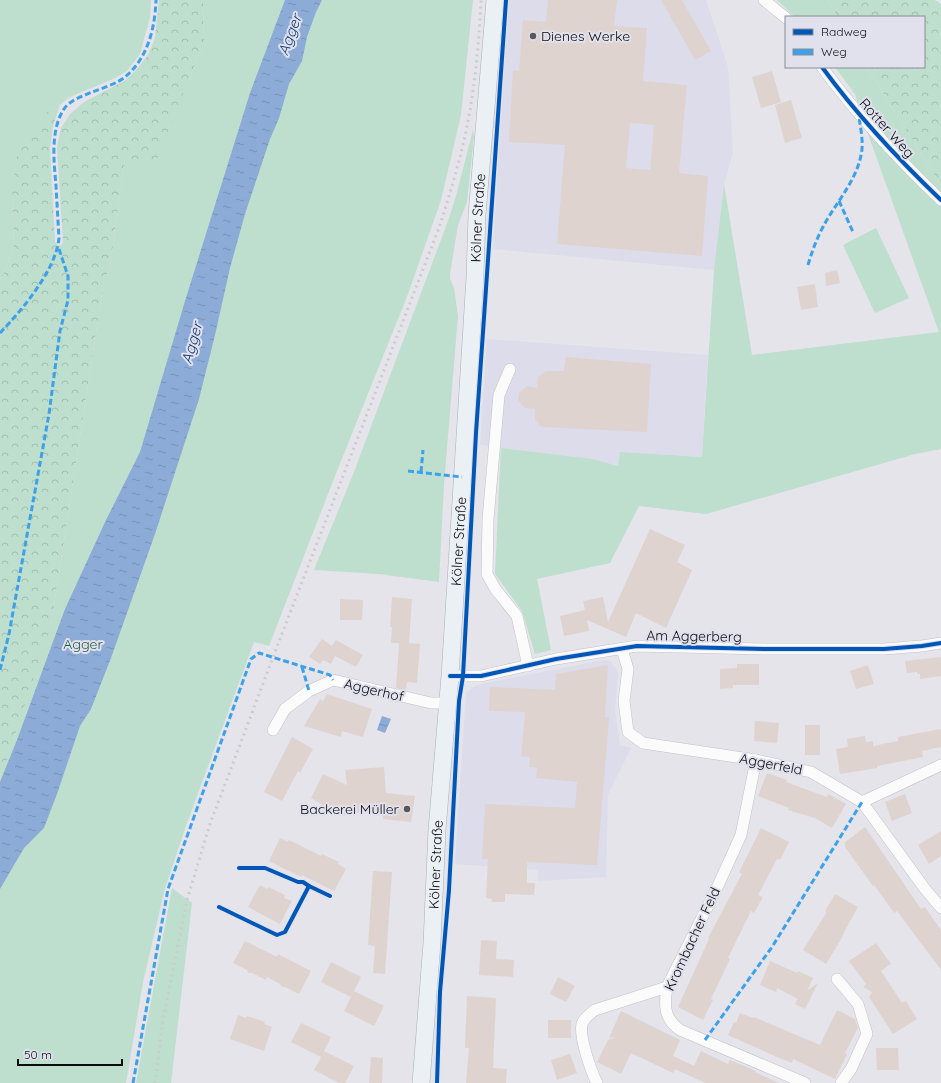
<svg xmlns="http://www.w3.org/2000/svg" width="941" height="1083" font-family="Quicksand,sans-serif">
	<defs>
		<pattern id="forest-crowns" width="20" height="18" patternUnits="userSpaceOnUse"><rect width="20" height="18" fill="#bedece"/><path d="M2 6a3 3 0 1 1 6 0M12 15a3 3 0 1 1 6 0" fill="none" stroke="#a2bdb0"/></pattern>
		<pattern id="water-ripples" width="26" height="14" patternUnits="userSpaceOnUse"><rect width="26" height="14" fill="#8cabd6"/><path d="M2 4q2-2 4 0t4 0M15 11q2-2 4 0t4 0" fill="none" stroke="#7892b7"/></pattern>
	</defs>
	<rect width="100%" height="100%" fill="#e4e4ea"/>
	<!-- industrial -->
	<g fill="#dddceb">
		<polygon points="508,0 706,0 728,67 733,153 724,184 714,270 493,249"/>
		<polygon points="487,339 708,355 702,457 620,452 618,466 593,459 480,445"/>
		<polygon points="604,660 611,662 616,668 618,675 615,710 620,745 631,748 608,795 606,877 538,881 538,870 455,864 466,693 475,686 490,682"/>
	</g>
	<!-- green -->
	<g fill="#bedece">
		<polygon points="0,0 151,0 150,17 140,54 127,71 113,79 77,94 67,99 60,105 51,108 12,196 14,246 4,273 0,278"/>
		<polygon points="203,0 473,0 461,115 441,200 408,294 333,481 269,646 254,642 187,823 165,888 143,982 126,1083 0,1083 0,776 16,733 33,671 51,625 104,281 110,267 125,158 155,163 204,42"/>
		<polygon points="777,0 828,0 838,17 795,17"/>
		<polygon points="835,67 867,67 941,185 941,449 915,454 706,514 639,506 610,563 537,579 551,650 535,654 522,611 495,574 501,448 593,459 618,466 620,452 702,457 714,270 724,184 752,355 939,332 867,131 855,94"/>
		<polygon points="473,130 474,136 467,202 458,225 450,274 450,279 454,288 458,316 444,484 439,582 379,574 314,570 354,472 448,221 456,196"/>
		<polygon points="876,228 909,298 875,313 843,245"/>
		<polygon points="172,888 192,903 171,1083 136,1083"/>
	</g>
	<!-- forest -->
	<g fill="url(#forest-crowns)">
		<polygon points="159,0 203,0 204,42 155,164 125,158 110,267 104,281 51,625 0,782 0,278 4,273 14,246 12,196 18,149 51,108 60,105 53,126 50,148 55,242 59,246 63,243 57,147 61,128 70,114 84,102 126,80 137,69 148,55 155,38"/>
		<polygon points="828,0 935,0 941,4 941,185 867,67 924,67 924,17 838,17"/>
	</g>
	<!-- water -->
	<g fill="url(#water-ripples)">
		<polygon points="285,0 322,0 316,12 307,37 302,61 289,84 279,118 270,139 245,214 230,268 215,335 199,399 155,534 111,658 91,709 80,726 57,794 44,828 24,848 0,889 0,782 17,740 65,609 106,520 140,452 185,301 250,93"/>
		<polygon points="382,716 391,719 385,733 377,730"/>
	</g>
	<!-- building -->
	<g fill="#dfd3d0" fill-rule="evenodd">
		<path d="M548,0H617L614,26L647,28L643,81L687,85L679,173L708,176L702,256L557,244L565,145L509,142L513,70L519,71L523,20L546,22ZM630,123L654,125L650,170L626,168Z"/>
		<polygon points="661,0 682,0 711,51 695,60"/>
		<polygon points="772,71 781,102 761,108 752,77"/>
		<polygon points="791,100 802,138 785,143 775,105"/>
		<polygon points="837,270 840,283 826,286 825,273"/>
		<polygon points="815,284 818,307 801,310 797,287"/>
		<polygon points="566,357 651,364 647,432 541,427 535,419 535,409 525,408 518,400 519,393 527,386 537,388 538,377 546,371 564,371"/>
		<polygon points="650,529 685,545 677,562 692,570 666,628 636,613 626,637 587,620 589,631 564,636 560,616 585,610 583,601 603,597 608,622"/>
		<polygon points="392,597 412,599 409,643 420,644 417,683 407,682 406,690 396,688 399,643 391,643 392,627 390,627"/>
		<polygon points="340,599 363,600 362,620 340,620"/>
		<polygon points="322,639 332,646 336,640 363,655 356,667 335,656 331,664 323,660 320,664 309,657"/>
		<polygon points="941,657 941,676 920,679 920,674 917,674 917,672 907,673 905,661"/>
		<polygon points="737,664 759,664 759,685 733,685 733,688 720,689 720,669 737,668"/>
		<polygon points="608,665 605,717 609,717 597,865 527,862 527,883 535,883 534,895 505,894 505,902 492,902 492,899 486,898 488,859 482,859 485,804 575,808 577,782 536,778 537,768 529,767 530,757 521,756 525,712 489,711 490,687 555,690 556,674"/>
		<polygon points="868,665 874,684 856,689 850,671"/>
		<polygon points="327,694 372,709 363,737 342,731 341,737 304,726 320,699 323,701"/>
		<polygon points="755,721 779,723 777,743 754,741"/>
		<rect x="805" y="725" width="15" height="30"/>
		<polygon points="941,729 941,747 922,751 923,757 877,766 877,768 840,774 836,749 848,747 847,739 865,736 866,742 873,741 873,746 898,741 898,737"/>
		<polygon points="292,737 313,749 300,773 298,771 282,801 264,792"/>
		<polygon points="384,767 386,793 415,796 411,822 383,819 384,808 341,816 311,798 323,774 347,785 345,770"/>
		<polygon points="767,773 787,780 786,782 827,797 828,794 846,804 832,828 815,818 788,810 789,808 758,796"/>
		<polygon points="905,794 912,813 892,821 885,802"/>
		<polygon points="865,827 921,909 925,907 941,930 941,970 897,911 894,913 874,885 873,886 845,847 845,842"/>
		<polygon points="761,828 789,842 780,860 777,859 758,895 763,897 754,913 751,911 728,958 730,959 711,999 713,1000 703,1020 678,1007 709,939 708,938 742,874 739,872"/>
		<polygon points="941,831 941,856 929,864 918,845"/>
		<polygon points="280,838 288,842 289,840 321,856 322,854 339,862 338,864 346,869 334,891 302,875 301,877 269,861"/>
		<polygon points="373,871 392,872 385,974 373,973 375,946 368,945"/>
		<polygon points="260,885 267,889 269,887 285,895 284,898 292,901 280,924 248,907"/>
		<polygon points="835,894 858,907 842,936 843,936 826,964 803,950 827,912 825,911"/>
		<polygon points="481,940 497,941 496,959 514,960 513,977 479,975"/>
		<polygon points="245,941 277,957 278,954 311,971 299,994 285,987 282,987 280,984 267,977 266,980 252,973 248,973 247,970 233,963"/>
		<polygon points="876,943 891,964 881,971 902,1003 906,1001 917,1019 893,1034 869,997 872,992 863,987 866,984 849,961"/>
		<polygon points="770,961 797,973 798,971 813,978 807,991 818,983 805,1009 795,1004 798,999 777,988 776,992 760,985"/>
		<polygon points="331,962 361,977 351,997 321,982"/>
		<polygon points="558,977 575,986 566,1002 550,994"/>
		<polygon points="354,991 384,1006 374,1026 344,1011"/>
		<polygon points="467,996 496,998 493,1068 507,1069 506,1083 466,1083 469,1048 465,1048"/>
		<polygon points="837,1010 855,1019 858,1028 845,1053 847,1054 835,1079 793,1059 792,1063 779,1058 728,1035 734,1022 736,1023 740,1013 753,1018 754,1017 820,1045"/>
		<polygon points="621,1011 680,1040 673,1056 694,1066 701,1051 728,1064 730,1060 756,1071 755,1072 779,1083 705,1083 675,1069 673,1073 631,1053 621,1074 597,1062 608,1040 616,1037 609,1038"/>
		<polygon points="238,1015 246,1018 247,1016 265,1022 264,1024 272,1027 264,1051 230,1039"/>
		<rect x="548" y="1020" width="23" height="18"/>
		<polygon points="301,1023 331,1037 324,1051 354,1066 345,1083 339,1083 314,1070 321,1057 291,1042"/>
		<polygon points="876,1048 898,1048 899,1070 877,1070"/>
		<polygon points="570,1054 577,1073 557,1080 551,1060"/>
		<polygon points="371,1057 383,1058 382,1083 369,1083"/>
	</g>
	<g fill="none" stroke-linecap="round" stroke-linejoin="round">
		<defs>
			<g id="street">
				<polyline points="764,0 786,18"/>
				<path d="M822,67C857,115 898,159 941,200"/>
				<polyline points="510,369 499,395 488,519 487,574 496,590 517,616 528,666"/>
				<polyline points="622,649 628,669 624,701 628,732 643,743 756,760 811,772 862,802 925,889 941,908"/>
				<polyline points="450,676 481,676 556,659 637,646 764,649 884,649 922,646 941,643"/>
				<polyline points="273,730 285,709 309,691 333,680 431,703 447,703"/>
				<path d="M756,760L741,835L716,890L667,987C664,1005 664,1019 680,1030L805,1083"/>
				<polyline points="862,802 941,765"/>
				<polyline points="837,979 858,1004 867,1034 851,1069 841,1083"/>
				<path d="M597,1083C591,1071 579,1037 582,1024C584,1018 591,1013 595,1010L667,987"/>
			</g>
			<g id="primary">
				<path id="s1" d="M421,1083L432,943L437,830L450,676L475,277L477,215L495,0"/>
			</g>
		</defs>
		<!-- street casing -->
		<use href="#street" stroke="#c2c2c7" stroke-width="12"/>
		<!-- primary casing -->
		<use href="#primary" stroke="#a8b0b9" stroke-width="18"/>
		<!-- street -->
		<use href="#street" stroke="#fbfbfc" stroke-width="11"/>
		<!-- primary -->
		<use href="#primary" stroke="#ebf0f4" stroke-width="17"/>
		<!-- rail -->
		<path stroke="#cccccf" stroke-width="3" stroke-dasharray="2 4" stroke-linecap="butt" d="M155,1083L163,1020L187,900L210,824L278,644L439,228C451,191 462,154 469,116C476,78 479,39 481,0"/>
		<!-- quiet -->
		<g stroke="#3ca1ea" stroke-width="3" stroke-dasharray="6 3" stroke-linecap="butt">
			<polyline points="839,201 853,232"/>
			<path d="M808,265C812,251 817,238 824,225C837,201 859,178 862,149C863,138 860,126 859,116"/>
			<path d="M0,333C22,310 56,270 59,238C58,221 57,204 56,186C54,162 50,130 64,109C70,100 83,96 92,92C103,88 116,84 125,77C148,58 155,28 156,0"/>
			<polyline points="408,471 462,477"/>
			<polyline points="421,472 423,450"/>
			<polyline points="302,667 309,691"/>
			<polyline points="0,670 9,634 49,414 60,331 68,300 68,276 58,246"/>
			<polyline points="705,1040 772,947 862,802"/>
			<polyline points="133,1083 168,889 251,659 259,653 330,675 333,680"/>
		</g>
		<defs>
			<g id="cycleway">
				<path d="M822,67C857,115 898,159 941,200"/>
				<polyline points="450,676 481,676 556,659 637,646 764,649 884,649 922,646 941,643"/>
				<polyline points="239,868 265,868 298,882 303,882 309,886 330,896"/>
				<polyline points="219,907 277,935 285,932 309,886"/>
				<polyline points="437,1083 440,992 449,890 459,701 463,676 476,433 506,0"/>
			</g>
		</defs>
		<!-- cycleway casing -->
		<use href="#cycleway" stroke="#e1e1ed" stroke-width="6"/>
		<!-- cycleway -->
		<use href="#cycleway" stroke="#0057b8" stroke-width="4"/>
	</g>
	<!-- markers -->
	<g fill="#58585c" stroke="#e1e1ed" stroke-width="1.5">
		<circle cx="533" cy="36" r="4"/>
		<circle cx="407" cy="809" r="4"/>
	</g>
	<g text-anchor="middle" stroke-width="4" stroke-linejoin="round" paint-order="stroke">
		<!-- poi labels -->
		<g font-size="14" fill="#0c0c10" stroke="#e1e1ed" text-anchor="start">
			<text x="541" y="41">Dienes Werke</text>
			<text x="399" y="814" text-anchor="end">Backerei Müller</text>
		</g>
		<!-- street labels -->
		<g font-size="14" fill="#0c0c10" stroke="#e1e1ed">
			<text transform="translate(887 128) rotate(48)" y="5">Rotter Weg</text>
			<text dy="5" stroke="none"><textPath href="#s1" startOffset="867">Kölner Straße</textPath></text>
			<text dy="5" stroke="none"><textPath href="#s1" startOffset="543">Kölner Straße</textPath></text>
			<text transform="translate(694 636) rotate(1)" y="5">Am Aggerberg</text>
			<text transform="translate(374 690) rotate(13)" y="5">Aggerhof</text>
			<text transform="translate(771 764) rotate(11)" y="5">Aggerfeld</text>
			<text dy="5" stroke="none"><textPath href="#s1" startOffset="219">Kölner Straße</textPath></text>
			<text transform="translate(692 939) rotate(-65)" y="5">Krombacher Feld</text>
		</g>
		<!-- park labels -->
		<g font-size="14" fill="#1e5a3d" stroke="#e1e1ed">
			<text x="83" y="649">Agger</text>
		</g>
		<!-- water labels -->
		<g font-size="15" font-style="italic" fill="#123d75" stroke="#e1e1ed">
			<text transform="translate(290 35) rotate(-70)" y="5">Agger</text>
			<text transform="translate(192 343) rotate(-74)" y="5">Agger</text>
		</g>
	</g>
	<!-- legend -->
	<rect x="785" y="16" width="140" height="52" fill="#e1e1ed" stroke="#8c8c95"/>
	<rect x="793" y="29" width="20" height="6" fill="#0057b8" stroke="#8c8c95"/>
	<text x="821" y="36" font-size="12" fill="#0c0c10">Radweg</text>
	<rect x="793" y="49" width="20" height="6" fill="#3ca1ea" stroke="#8c8c95"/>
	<text x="821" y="56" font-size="12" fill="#0c0c10">Weg</text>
	<!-- scale -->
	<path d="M18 1059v6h104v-6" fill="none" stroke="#0c0c10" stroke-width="2"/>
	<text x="24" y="1059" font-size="12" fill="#0c0c10" stroke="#e1e1ed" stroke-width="3" paint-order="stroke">50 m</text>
</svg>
